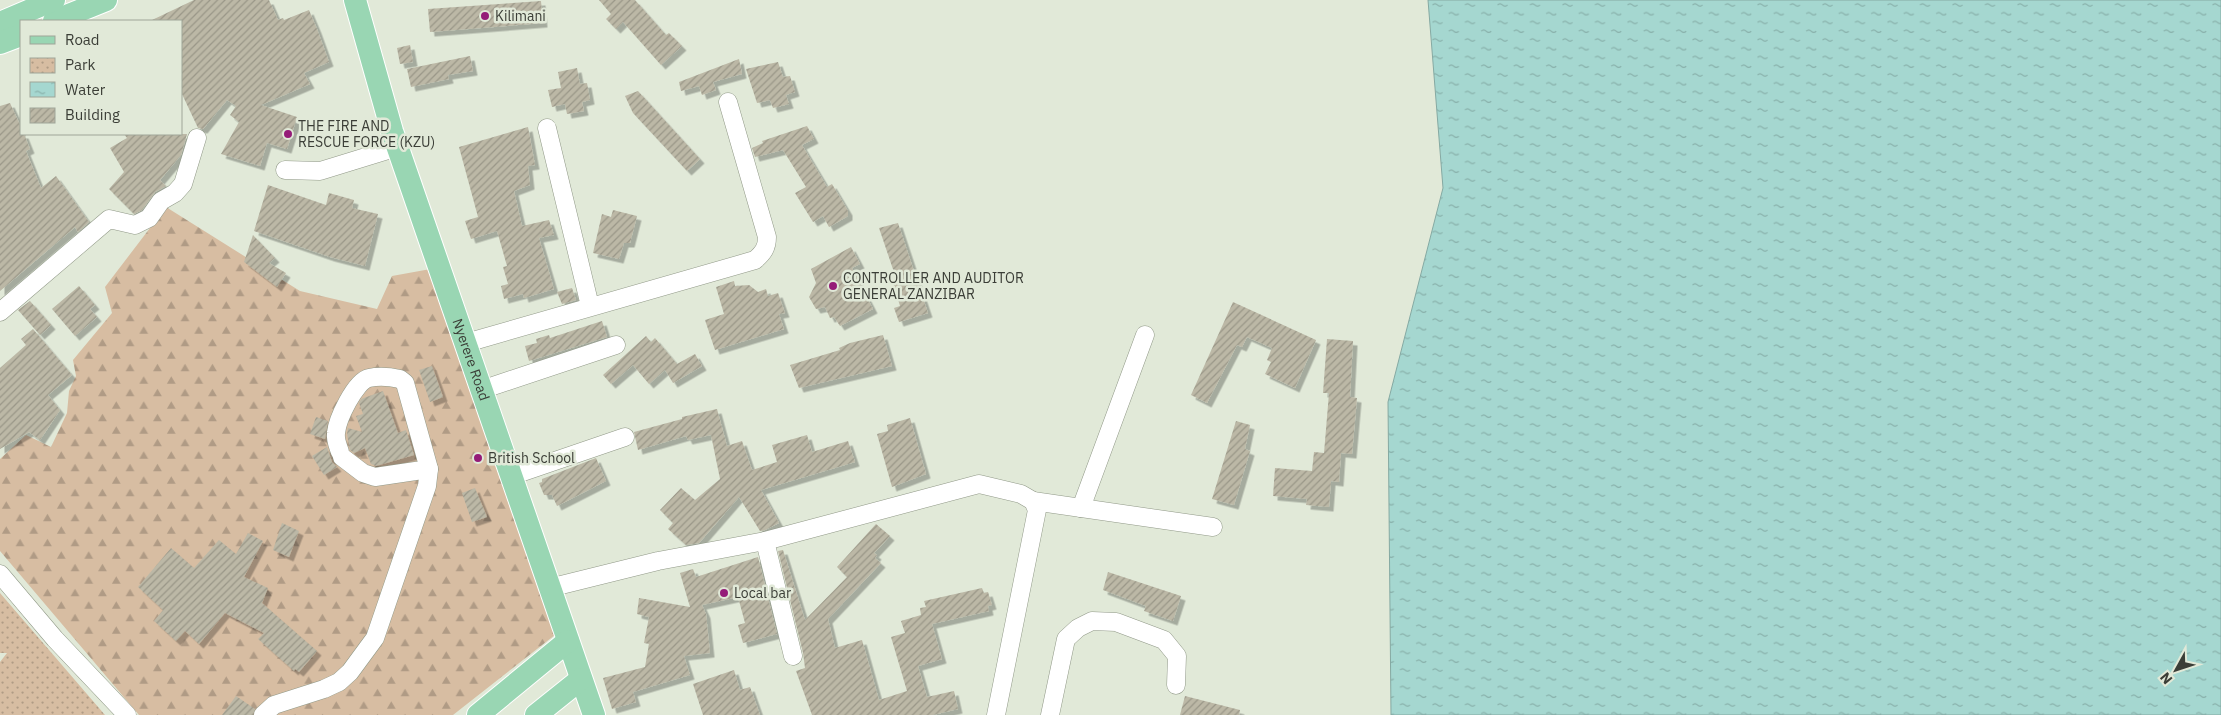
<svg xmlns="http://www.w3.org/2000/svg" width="2221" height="715" font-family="'IBM Plex Sans',sans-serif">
	<defs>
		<pattern id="forest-firs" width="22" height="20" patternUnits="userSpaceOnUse" patternTransform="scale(1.25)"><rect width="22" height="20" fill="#d7bda2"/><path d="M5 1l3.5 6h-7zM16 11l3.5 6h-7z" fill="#b09b85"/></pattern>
		<pattern id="park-dots" width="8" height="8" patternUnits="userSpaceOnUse" patternTransform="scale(1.25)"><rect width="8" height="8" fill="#d7bda2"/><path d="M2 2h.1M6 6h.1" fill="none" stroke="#b09b85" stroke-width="1.8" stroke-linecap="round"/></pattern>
		<pattern id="water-ripples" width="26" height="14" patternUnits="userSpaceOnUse" patternTransform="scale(1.25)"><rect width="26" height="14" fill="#a5d7d0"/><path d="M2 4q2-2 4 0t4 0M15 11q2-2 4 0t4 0" fill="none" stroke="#88b0aa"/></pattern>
		<pattern id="building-hatch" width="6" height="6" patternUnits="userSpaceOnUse" patternTransform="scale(1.25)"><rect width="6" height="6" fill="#bcb8a6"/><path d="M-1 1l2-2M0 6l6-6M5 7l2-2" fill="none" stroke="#9a9788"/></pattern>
		<filter id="shadow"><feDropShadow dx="4.5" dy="4.5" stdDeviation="0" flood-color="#0004"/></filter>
	</defs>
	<rect width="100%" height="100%" fill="#e1e9d8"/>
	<!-- forest -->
	<polygon fill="url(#forest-firs)" points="166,207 300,291 377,309 392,276 436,268 560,631 453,715 139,715 0,551 0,459 26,435 51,447 67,413 69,391 76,376 73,360 112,313 105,287"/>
	<!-- park -->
	<polygon fill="url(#park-dots)" points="0,593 105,715 0,715 0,662 7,653 0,653"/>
	<!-- water -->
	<polygon fill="url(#water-ripples)" stroke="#85a9a2" points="1428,0 2221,0 2221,715 1391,715 1388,402 1443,188"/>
	<!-- building -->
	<g fill="url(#building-hatch)" filter="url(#shadow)">
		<polygon points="194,0 269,0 278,20 283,18 284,20 309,10 317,29 329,62 304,73 310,84 261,105 297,117 287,149 267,143 260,166 221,154 239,122 230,115 236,106 227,100 203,129 198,128 181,92 181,21 150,21"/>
		<polygon points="599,0 635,0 666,35 669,33 682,46 661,65 623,22 616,29 606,19 611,14"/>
		<polygon points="541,1 543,23 430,32 428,9"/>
		<polygon points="410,45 413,62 400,64 397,48"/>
		<polygon points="470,56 473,71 448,75 449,79 411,87 407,69"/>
		<polygon points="739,59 742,74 713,82 716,90 702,95 699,86 681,91 679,82"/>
		<polygon points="778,62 783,77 790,76 795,92 786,95 789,104 773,108 770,100 757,103 746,69"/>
		<polygon points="577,68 580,84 587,83 590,100 582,102 584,111 567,114 565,104 552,107 548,90 561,88 558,72"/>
		<polygon points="638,91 700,159 687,171 633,113 625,96"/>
		<polygon points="10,103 21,127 21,134 24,134 30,149 26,151 41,188 56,176 89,222 78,232 75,227 0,291 0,106"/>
		<polygon points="807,126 814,139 802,145 827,187 832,184 848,211 848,216 829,227 823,216 813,222 795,193 806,187 783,150 755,157 752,148 763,143 762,141"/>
		<polygon points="528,127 535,165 528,166 530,185 514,191 522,226 549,220 554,235 539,238 554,289 524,298 523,294 504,299 501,286 508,284 503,267 507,266 497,231 471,239 465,221 478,217 459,147"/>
		<polygon points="124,134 187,134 181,155 160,180 166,186 155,192 142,210 134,214 109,189 124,172 110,148 127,138"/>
		<polygon points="268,185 326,205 329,193 354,200 352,208 378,214 365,266 330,257 254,231"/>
		<polygon points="613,210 637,216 630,243 624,243 619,259 593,253 602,214 611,217"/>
		<polygon points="898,223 928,313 899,322 894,308 900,306 893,283 897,281 879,228"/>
		<polygon points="253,235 275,258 269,263 286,273 277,287 244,262"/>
		<polygon points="851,247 860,264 852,268 873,309 840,326 834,317 830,318 825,307 816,309 809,297 816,283 811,269"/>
		<polygon points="734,281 735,286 749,285 758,292 766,289 768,296 778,293 785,313 779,314 784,329 715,350 705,320 724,314 716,287"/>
		<polygon points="79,286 95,305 90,309 97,317 75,336 52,309"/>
		<polygon points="572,288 576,300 562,304 557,292"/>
		<polygon points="30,301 51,325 40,335 18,310"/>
		<polygon points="1233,302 1316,340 1295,388 1265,374 1271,362 1267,360 1272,348 1247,337 1242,347 1237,345 1207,403 1191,395"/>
		<polygon points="602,321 607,337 529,361 525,346 537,343 536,339 549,335 550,338"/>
		<polygon points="33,329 72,375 48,395 60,410 40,440 29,432 0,449 0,368 26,345 21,339"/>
		<polygon points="883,335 892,366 799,388 790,365 840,350 839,348 850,343"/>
		<polygon points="646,336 651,342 655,338 677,364 695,354 702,366 673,383 665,370 649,384 633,365 611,384 603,375"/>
		<polygon points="1327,339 1353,341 1350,397 1357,398 1352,454 1341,453 1339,482 1331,481 1329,507 1306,505 1307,499 1273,496 1275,468 1312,471 1314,452 1324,453 1329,393 1323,393"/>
		<polygon points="432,366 443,397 430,402 419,370"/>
		<polygon points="383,391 398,433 406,430 414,455 376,466 371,464 365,448 354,453 350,450 347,434 348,428 362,432 356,416 363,414 359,403 361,399"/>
		<polygon points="717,409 727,446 742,441 752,470 777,462 772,445 807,435 812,452 848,441 855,462 761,490 779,523 765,530 760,531 739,497 699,543 686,545 668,529 673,523 660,510 681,488 695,500 720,479 711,435 688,440 686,436 638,450 634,432 682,419 682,417"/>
		<polygon points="316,417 328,421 325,439 310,434"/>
		<polygon points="910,418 926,474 892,487 877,434 888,431 887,425"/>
		<polygon points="1236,421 1250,425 1245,449 1250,451 1234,505 1212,499"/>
		<polygon points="327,447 332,462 337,467 324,475 312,456"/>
		<polygon points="596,458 606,481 557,506 552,495 544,495 539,483 542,482 542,479"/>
		<polygon points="475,488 487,517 472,522 462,493"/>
		<polygon points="282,523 299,531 289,557 273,550"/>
		<polygon points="876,524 890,536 874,553 877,555 875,558 881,563 828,619 835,648 862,640 879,700 907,691 891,637 905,633 901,621 921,615 920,608 926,607 924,601 982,588 984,593 988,592 992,605 988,606 989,611 932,624 942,659 918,666 927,697 954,691 958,709 933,715 812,715 796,671 805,668 803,653 778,551 783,550 805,620 847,577 837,567"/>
		<polygon points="248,533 263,541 244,577 268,588 262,603 317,651 299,672 295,669 294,671 258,639 264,633 225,613 199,644 185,631 176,641 154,621 163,610 138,587 171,548 194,568 219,540 236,554"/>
		<polygon points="758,557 777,634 743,643 738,625 745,623 738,597 702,605 706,614 710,653 684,656 690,675 633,692 636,702 612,709 603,678 645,667 649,644 644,643 649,617 637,614 639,598 690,607 680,573 693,569 696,577"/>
		<polygon points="1108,572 1181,596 1173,621 1144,611 1146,606 1103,590"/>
		<polygon points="734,670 740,690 750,687 760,715 703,715 693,684"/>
		<polygon points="236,696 255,709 253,715 222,715"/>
		<polygon points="1185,696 1240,710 1239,715 1180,715"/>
	</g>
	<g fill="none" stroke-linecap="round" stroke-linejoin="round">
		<defs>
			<g id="minor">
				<polyline points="547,128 590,306"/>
				<polyline points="285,170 320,171 398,147"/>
				<polyline points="0,312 109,219 135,225 149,218 161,201 175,193 183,184 197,138"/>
				<path d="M466,343L755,260C763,253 767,248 767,237L728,102"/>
				<polyline points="481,390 616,345"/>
				<path d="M340,452C338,446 335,440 336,433C337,420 355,381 369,378C378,376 391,377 400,379L405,383L429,469L375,477L363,473L342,457"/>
				<polyline points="511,476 625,437"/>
				<polyline points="1033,501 1213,527"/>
				<polyline points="1081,508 1145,335"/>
				<polyline points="765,541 793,656"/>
				<polyline points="0,574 55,639 127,715"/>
				<polyline points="549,588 658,561 765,541 979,484 1021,494 1033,501 1037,510 996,715"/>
				<polyline points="263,715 274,705 324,689 339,682 350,672 375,638 427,486 429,469"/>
				<polyline points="1050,715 1066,639 1078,628 1092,621 1116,622 1164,640 1177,656 1176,685"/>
			</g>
			<g id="major">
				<path id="s1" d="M355,0L392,131L594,715"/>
				<polyline points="54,21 106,0"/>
				<polyline points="0,23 54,0"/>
				<polyline points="0,43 21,35"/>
				<polyline points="478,715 568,641"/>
				<polyline points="536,715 581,679"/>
			</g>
		</defs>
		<!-- minor casing -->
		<use href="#minor" stroke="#919988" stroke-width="19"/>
		<!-- major casing -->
		<use href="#major" stroke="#fff" stroke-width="24"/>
		<!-- minor -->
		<use href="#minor" stroke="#fff" stroke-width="18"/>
		<!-- major -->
		<use href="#major" stroke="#99d6b3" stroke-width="22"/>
	</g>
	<!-- markers -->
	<g fill="#951c78" stroke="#e1e9d8" stroke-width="2">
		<circle cx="485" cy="16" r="5"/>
		<circle cx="288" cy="134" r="5"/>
		<circle cx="833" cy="286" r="5"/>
		<circle cx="478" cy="458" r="5"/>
		<circle cx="724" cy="593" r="5"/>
	</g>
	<g text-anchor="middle" stroke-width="5" stroke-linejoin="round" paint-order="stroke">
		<!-- poi labels -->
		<g font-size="14" fill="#3b3e37" stroke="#e1e9d8" text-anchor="start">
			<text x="495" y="21">Kilimani</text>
			<text x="298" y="131">THE FIRE AND<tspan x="298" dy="16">RESCUE FORCE (KZU)</tspan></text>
			<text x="843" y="283">CONTROLLER AND AUDITOR<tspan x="843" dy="16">GENERAL ZANZIBAR</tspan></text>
			<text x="488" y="463">British School</text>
			<text x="734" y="598">Local bar</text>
		</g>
		<!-- street labels -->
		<g font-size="14" fill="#3b3e37" stroke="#e1e9d8">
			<text dy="5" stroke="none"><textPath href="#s1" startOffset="378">Nyerere Road</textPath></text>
		</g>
	</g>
	<!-- legend -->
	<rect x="20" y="20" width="162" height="115" fill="#e1e9d8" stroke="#9fa598"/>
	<rect x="30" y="36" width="25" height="8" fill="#99d6b3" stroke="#9fa598"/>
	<text x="65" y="45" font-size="15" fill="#3b3e37">Road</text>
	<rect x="30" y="58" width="25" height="15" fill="url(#park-dots)" stroke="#9fa598"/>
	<text x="65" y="70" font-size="15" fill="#3b3e37">Park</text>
	<rect x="30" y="82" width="25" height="15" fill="url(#water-ripples)" stroke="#9fa598"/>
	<text x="65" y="95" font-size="15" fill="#3b3e37">Water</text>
	<rect x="30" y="108" width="25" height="15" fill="url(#building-hatch)" stroke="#9fa598"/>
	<text x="65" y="120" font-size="15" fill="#3b3e37">Building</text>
	<!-- north arrow -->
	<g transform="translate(2176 670) rotate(230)" stroke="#e1e9d8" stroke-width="4" paint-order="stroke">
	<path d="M0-4L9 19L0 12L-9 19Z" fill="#3b3e37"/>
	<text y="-8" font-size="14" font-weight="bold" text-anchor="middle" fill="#3b3e37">N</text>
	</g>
</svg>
